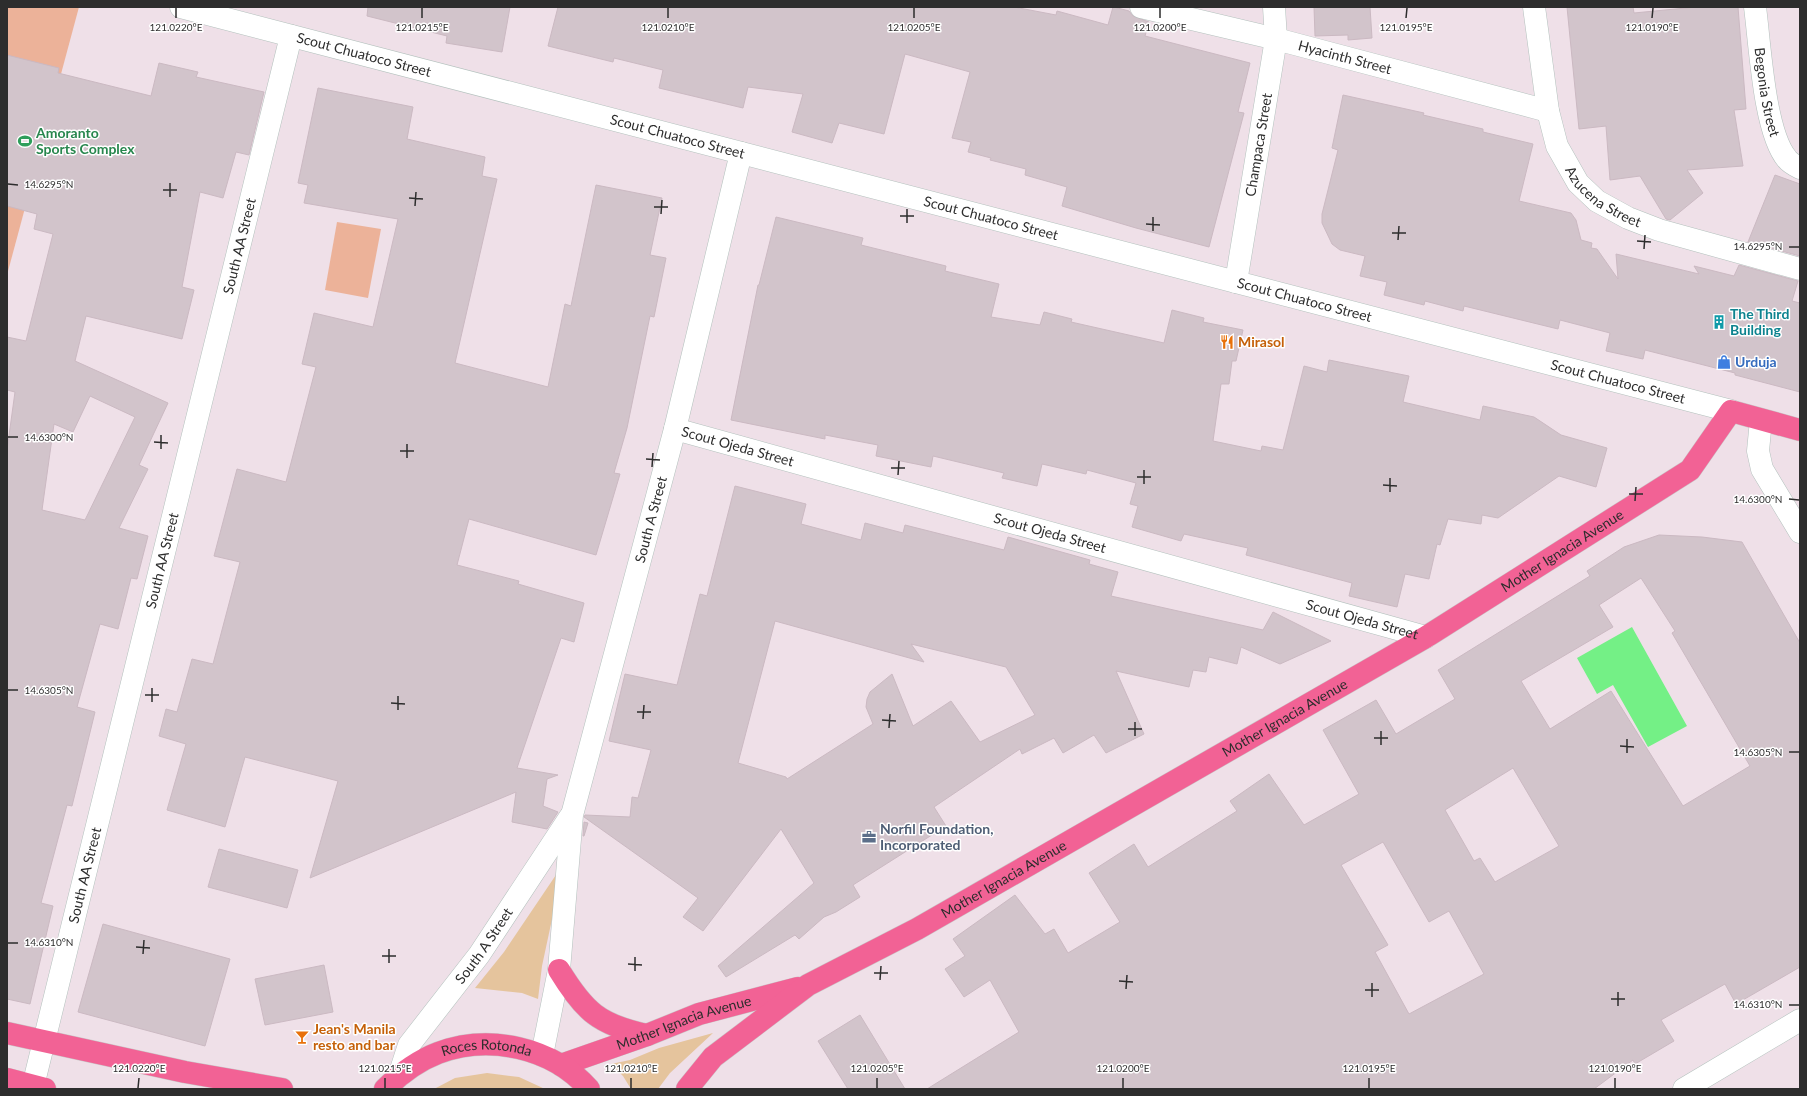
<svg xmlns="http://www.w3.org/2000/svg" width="1807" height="1096" font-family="Lato,sans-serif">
	<rect width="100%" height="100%" fill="#efe0e8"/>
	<!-- green -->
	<g fill="#e5c49d">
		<polygon points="564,863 542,966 538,999 522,993 475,988 504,952"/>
		<polygon points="713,1033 670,1073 658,1089 631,1089 623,1076 611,1064 630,1060 659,1048"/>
		<polygon points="487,1073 519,1077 545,1089 434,1089 455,1078"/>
	</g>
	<!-- pitch -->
	<g fill="#ecb299">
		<polygon points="7,7 79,7 7,275"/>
		<polygon points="337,222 381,229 368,298 325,290"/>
	</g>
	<!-- water -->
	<polygon fill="#74f086" points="1632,627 1687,726 1648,747 1613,685 1597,694 1577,658"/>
	<!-- building -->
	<g fill="#d2c4cb" stroke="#cbb9c2" fill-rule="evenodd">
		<polygon points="368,7 510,7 502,52 446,43 447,36 367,16"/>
		<polygon points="558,7 1014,7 1056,15 1057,11 1108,25 1113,7 1114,7 1129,11 1133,16 1149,22 1145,36 1250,63 1238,112 1244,113 1209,247 1136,228 1062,206 1067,187 1025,175 1026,169 990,160 991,158 968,152 971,142 952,138 970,72 905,54 884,134 839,123 832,143 792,132 803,94 748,87 743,108 659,88 663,70 614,58 613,62 548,46"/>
		<polygon points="1314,7 1370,7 1372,38 1348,40 1348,35 1315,36"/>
		<polygon points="1567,7 1633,7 1634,13 1696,7 1738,7 1746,109 1734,110 1743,166 1687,170 1703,193 1670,220 1666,219 1640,176 1610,180 1606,126 1579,129"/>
		<path d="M7,55L59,68L58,73L151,96L159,63L198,72L196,77L264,92L249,155L236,152L223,198L200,192L182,287L194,290L182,339L86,316L75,361L168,403L139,465L148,469L119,528L148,536L137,579L131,578L118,629L100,624L77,707L95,712L72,806L67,805L41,903L53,906L30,1004L7,999V450L15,392L7,390V337L26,341L53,234L34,229L37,214L7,206ZM90,396L135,417L85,520L42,510L54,424L73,432Z"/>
		<polygon points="318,88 413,107 407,139 485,157 482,176 497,179 455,363 548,387 565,304 571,306 596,185 662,198 650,255 666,258 654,317 650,316 627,428 614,473 620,474 596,555 469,519 457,565 519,581 518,584 584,603 574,642 561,638 517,768 558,775 547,779 543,806 558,812 547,829 512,822 516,792 310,878 338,781 245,757 225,827 167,810 186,744 159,736 166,709 177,712 192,659 213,664 240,562 214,556 237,469 286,482 316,367 302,364 314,313 373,327 398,219 304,203 308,185 298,183"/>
		<polygon points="1343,95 1424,113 1423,115 1483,129 1483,132 1533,144 1519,201 1571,213 1576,220 1581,240 1592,243 1591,248 1597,249 1618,279 1616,254 1699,274 1694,266 1734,276 1739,265 1798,281 1792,301 1800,303 1800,392 1735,375 1735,373 1645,350 1643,359 1606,351 1610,333 1560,320 1558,329 1464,306 1463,311 1425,301 1424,305 1384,295 1387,282 1360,276 1365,256 1340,250 1332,244 1322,223 1322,214 1338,150 1332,148"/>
		<polygon points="1775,175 1800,184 1800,256 1748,242"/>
		<polygon points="776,217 863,238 861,245 946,266 945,271 999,284 991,317 1040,325 1044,312 1072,319 1071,322 1164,343 1172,310 1204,318 1203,322 1243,330 1236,361 1232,361 1229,384 1221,384 1213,441 1261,451 1262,446 1283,450 1304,366 1327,372 1329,360 1409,376 1403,402 1480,420 1483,406 1534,417 1561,435 1607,448 1596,487 1559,476 1498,518 1482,515 1481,524 1448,519 1440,545 1437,544 1429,579 1405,574 1397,607 1349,596 1352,583 1246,555 1248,548 1184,534 1181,541 1132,527 1138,506 1130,504 1136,483 1087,470 1086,474 1042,464 1037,486 1002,478 1004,473 933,456 931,467 876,456 878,445 825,435 825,439 731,420 758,285 759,285"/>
		<path d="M735,486L806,504L801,524L861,540L865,523L903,533L905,525L1004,550L1008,537L1090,560L1089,564L1118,572L1111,596L1263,630L1273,612L1331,641L1280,664L1241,647L1237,664L1209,657L1206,672L1193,670L1189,687L1116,671L1144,734L1106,753L1094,735L1063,753L1054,738L1022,754L1020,749L934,807L946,826L853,885L860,897L836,912L824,917L799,939L795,935L726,977L718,966L814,883L781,829L703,931L683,917L698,898L584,817L585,815L630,817L632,797L638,798L651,750L609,741L625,674L677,685L700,594L707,596ZM775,621L924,662L911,644L1006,667L1035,715L980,742L951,701L913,726L892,674L870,692L867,699L866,707L873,724L787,779L786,777L738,763Z"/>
		<path d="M1659,535L1702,537L1742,542L1800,643V967L1736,1004L1725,984L1661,1020L1674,1041L1635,1064L1633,1060L1594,1089H927L1019,1032L990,980L964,997L945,969L965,956L953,939L1015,895L1045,934L1054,929L1068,953L1120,922L1089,873L1134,844L1148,867L1237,811L1230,801L1269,774L1304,825L1359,794L1323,730L1376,700L1396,734L1455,699L1438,670L1590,576L1587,571L1624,547ZM1641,578L1675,631L1672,633L1750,766L1683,806L1611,691L1550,729L1521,681L1613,627L1599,605ZM1513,768L1559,846L1495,882L1480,858L1474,861L1445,810ZM1383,842L1429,922L1449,911L1484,974L1409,1014L1375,952L1388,945L1341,865Z"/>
		<polygon points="584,822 588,823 584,836 583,836"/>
		<polygon points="219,849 298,870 287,908 208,887"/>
		<polygon points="103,924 230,959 205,1046 78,1012"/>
		<polygon points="324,965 333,1012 265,1025 255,979"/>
		<polygon points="860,1015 905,1089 848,1089 818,1041"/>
	</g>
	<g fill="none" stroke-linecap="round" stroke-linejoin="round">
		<defs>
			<g id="minor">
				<path id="s1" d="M181,7L1731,411"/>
				<path id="s2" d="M1141,7L1276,39L1548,111"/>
				<path id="s3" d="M1534,7L1548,111L1557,146L1578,183L1597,201L1628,218L1659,230L1800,269"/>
				<path id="s4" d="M1755,7C1760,44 1764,132 1787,159C1790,163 1796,166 1800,168"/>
				<path id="s5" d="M1236,282L1276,39L1274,7"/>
				<polyline points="1761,420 1758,451 1762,469 1800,532"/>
				<path id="s6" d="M675,429L1426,637"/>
				<path id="s7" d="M542,1055L559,970L572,815L675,429L741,153"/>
				<path id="s8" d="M399,1076L409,1045L479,955L570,817"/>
				<path id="s9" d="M33,1086L291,36"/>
				<polyline points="1684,1089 1800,1020"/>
			</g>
			<g id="major">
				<path d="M559,970C584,1011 599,1025 647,1035"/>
				<polyline points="7,1033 185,1072 282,1089"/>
				<path id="s10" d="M561,1065L647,1035L699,1014L798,988"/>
				<polyline points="7,1079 45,1089"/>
				<path id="s11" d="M385,1089C400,1074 417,1061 438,1053C489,1034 552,1047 589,1089"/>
				<path id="s12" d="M687,1089L713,1057L808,985L917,929L1426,637L1690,470L1731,411L1800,430"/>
			</g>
		</defs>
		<!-- minor casing -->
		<use href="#minor" stroke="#b3c1bd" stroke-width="23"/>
		<!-- major casing -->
		<use href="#major" stroke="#c8c8c8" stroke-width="23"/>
		<!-- minor -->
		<use href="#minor" stroke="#fff" stroke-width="22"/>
		<!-- major -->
		<use href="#major" stroke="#f26295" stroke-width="22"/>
	</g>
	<!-- ticks -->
	<path fill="none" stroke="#2d2d2d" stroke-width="1.5" d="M176,18V8M422,18V8M668,18V8M914,18V8M1160,18V8M1406,18L1407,8M1652,18L1653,8M8,184L18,185M163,190H177M170,197V183M409,198L423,199M415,206L416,192M654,207H668M661,214L662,200M900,216H914M907,223V209M1146,224L1160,225M1153,231V217M1392,233H1406M1398,240L1399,226M1637,241L1651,242M1789,247H1799M1644,249L1645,235M8,437H18M154,442L168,443M161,449V435M400,451H414M407,458V444M646,459L660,460M652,467L653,453M891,468H905M898,475L899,461M1137,477H1151M1144,484V470M1383,485L1397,486M1390,492V478M1629,494H1643M1789,499L1799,500M1635,501L1636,487M8,690H18M145,695H159M152,702V688M391,703L405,704M398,710V696M637,712H651M643,719L644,705M882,720L896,721M889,728L890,714M1128,729H1142M1135,736V722M1374,738H1388M1381,745V731M1620,746L1634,747M1789,752H1799M1627,753V739M8,943H18M136,947L150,948M143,954L144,940M382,956H396M389,963V949M628,964L642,965M635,971V957M874,973H888M880,980L881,966M1119,981L1133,982M1126,989L1127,975M1365,990H1379M1372,997V983M1611,999H1625M1789,1005H1799M1618,1006V992M138,1088L139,1078M385,1088V1078M631,1088V1078M877,1088V1078M1123,1088V1078M1369,1088V1078M1615,1088V1078"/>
	<!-- icons -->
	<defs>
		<symbol id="stadium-bare" viewBox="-9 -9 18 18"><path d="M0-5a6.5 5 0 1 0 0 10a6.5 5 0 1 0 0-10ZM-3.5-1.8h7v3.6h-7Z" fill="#2e9e5b" stroke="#fff" stroke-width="2.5" paint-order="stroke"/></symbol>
		<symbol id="building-bare" viewBox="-9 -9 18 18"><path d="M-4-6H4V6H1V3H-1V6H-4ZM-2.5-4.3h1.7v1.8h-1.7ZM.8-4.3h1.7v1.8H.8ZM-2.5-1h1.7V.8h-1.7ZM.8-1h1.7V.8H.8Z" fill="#0f9aa8" stroke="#fff" stroke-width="2.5" paint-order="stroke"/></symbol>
		<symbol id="restaurant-bare" viewBox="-9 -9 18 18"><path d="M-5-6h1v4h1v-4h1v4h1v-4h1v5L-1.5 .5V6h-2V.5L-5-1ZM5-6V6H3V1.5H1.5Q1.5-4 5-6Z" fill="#e8710a" stroke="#fff" stroke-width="2.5" paint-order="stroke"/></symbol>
		<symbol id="shop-bare" viewBox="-9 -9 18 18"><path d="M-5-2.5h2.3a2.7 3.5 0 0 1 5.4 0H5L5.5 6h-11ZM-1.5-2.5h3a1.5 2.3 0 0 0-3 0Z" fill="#3f7fe0" stroke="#fff" stroke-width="2.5" paint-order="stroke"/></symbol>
		<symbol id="office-bare" viewBox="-9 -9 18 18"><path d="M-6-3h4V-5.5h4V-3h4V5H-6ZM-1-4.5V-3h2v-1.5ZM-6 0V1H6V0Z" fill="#5c6f8a" stroke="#fff" stroke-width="2.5" paint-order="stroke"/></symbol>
		<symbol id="bar-bare" viewBox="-9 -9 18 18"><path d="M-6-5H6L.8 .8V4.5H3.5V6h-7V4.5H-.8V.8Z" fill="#e8710a" stroke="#fff" stroke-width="2.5" paint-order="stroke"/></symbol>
	</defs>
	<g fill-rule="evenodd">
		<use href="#stadium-bare" x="15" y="131" width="20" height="20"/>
		<use href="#building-bare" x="1709" y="312" width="20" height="20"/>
		<use href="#restaurant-bare" x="1217" y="332" width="20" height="20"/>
		<use href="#shop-bare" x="1714" y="352" width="20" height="20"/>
		<use href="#office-bare" x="859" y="827" width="20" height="20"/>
		<use href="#bar-bare" x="292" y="1027" width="20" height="20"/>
	</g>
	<g text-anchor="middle" stroke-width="3" stroke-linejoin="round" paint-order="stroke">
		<!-- street labels -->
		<g font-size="14" fill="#2d2d2d" stroke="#fff">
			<text dy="5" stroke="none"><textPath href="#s1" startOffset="189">Scout Chuatoco Street</textPath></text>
			<text dy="5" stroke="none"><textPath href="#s2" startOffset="210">Hyacinth Street</textPath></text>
			<text dy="5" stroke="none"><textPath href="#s4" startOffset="86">Begonia Street</textPath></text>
			<text dy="5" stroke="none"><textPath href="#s1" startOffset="513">Scout Chuatoco Street</textPath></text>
			<text dy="5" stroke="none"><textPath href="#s5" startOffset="139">Champaca Street</textPath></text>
			<text dy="5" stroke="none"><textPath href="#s3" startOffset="212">Azucena Street</textPath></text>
			<text dy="5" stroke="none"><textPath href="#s1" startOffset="837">Scout Chuatoco Street</textPath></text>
			<text dy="5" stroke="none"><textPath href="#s9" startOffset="865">South AA Street</textPath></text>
			<text dy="5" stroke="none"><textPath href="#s1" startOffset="1161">Scout Chuatoco Street</textPath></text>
			<text dy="5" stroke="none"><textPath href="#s1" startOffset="1485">Scout Chuatoco Street</textPath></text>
			<text dy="5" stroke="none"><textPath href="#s6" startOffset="65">Scout Ojeda Street</textPath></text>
			<text dy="5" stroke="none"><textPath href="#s7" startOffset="548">South A Street</textPath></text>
			<text dy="5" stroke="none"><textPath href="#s6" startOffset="389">Scout Ojeda Street</textPath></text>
			<text dy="5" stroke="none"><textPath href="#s12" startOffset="1031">Mother Ignacia Avenue</textPath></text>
			<text dy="5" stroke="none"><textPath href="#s9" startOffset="541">South AA Street</textPath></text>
			<text dy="5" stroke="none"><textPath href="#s6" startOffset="713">Scout Ojeda Street</textPath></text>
			<text dy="5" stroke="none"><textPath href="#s12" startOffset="707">Mother Ignacia Avenue</textPath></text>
			<text dy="5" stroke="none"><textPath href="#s9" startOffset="217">South AA Street</textPath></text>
			<text dy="5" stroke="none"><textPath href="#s12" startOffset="383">Mother Ignacia Avenue</textPath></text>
			<text dy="5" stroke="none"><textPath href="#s8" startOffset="157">South A Street</textPath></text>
			<text dy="5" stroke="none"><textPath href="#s10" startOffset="130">Mother Ignacia Avenue</textPath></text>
			<text dy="5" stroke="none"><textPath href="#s11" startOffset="114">Roces Rotonda</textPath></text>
		</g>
		<!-- leisure labels -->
		<g font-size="14" font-weight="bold" fill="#27864d" stroke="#fff" text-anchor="start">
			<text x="36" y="138">Amoranto<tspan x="36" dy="16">Sports Complex</tspan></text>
		</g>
		<!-- culture labels -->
		<g font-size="14" font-weight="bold" fill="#0d838f" stroke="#fff" text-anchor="start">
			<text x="1730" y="319">The Third<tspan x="1730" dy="16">Building</tspan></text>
		</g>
		<!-- food labels -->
		<g font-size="14" font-weight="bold" fill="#c56008" stroke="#fff" text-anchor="start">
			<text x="1238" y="347">Mirasol</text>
			<text x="313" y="1034">Jean's Manila<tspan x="313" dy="16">resto and bar</tspan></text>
		</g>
		<!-- shop labels -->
		<g font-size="14" font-weight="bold" fill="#366cbe" stroke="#fff" text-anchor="start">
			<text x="1735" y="367">Urduja</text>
		</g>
		<!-- service labels -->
		<g font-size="14" font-weight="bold" fill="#4e5e75" stroke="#fff" text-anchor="start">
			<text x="880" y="834">Norfil Foundation,<tspan x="880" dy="16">Incorporated</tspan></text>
		</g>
	</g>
	<g font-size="10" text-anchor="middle" fill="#2d2d2d" stroke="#fff" stroke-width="3" stroke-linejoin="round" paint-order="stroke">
		<text x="176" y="31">121.0220°E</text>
		<text x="422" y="31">121.0215°E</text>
		<text x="668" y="31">121.0210°E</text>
		<text x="914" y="31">121.0205°E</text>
		<text x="1160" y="31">121.0200°E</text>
		<text x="1406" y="31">121.0195°E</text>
		<text x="1652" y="31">121.0190°E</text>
		<text x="49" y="188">14.6295°N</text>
		<text x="1758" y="250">14.6295°N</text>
		<text x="49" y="441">14.6300°N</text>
		<text x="1758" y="503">14.6300°N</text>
		<text x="49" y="694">14.6305°N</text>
		<text x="1758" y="756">14.6305°N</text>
		<text x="49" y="946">14.6310°N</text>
		<text x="1758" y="1008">14.6310°N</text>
		<text x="139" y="1072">121.0220°E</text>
		<text x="385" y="1072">121.0215°E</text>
		<text x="631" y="1072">121.0210°E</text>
		<text x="877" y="1072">121.0205°E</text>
		<text x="1123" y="1072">121.0200°E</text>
		<text x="1369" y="1072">121.0195°E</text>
		<text x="1615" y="1072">121.0190°E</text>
	</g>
	<!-- border -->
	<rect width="1807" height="1096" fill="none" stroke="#2d2d2d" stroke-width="16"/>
</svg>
